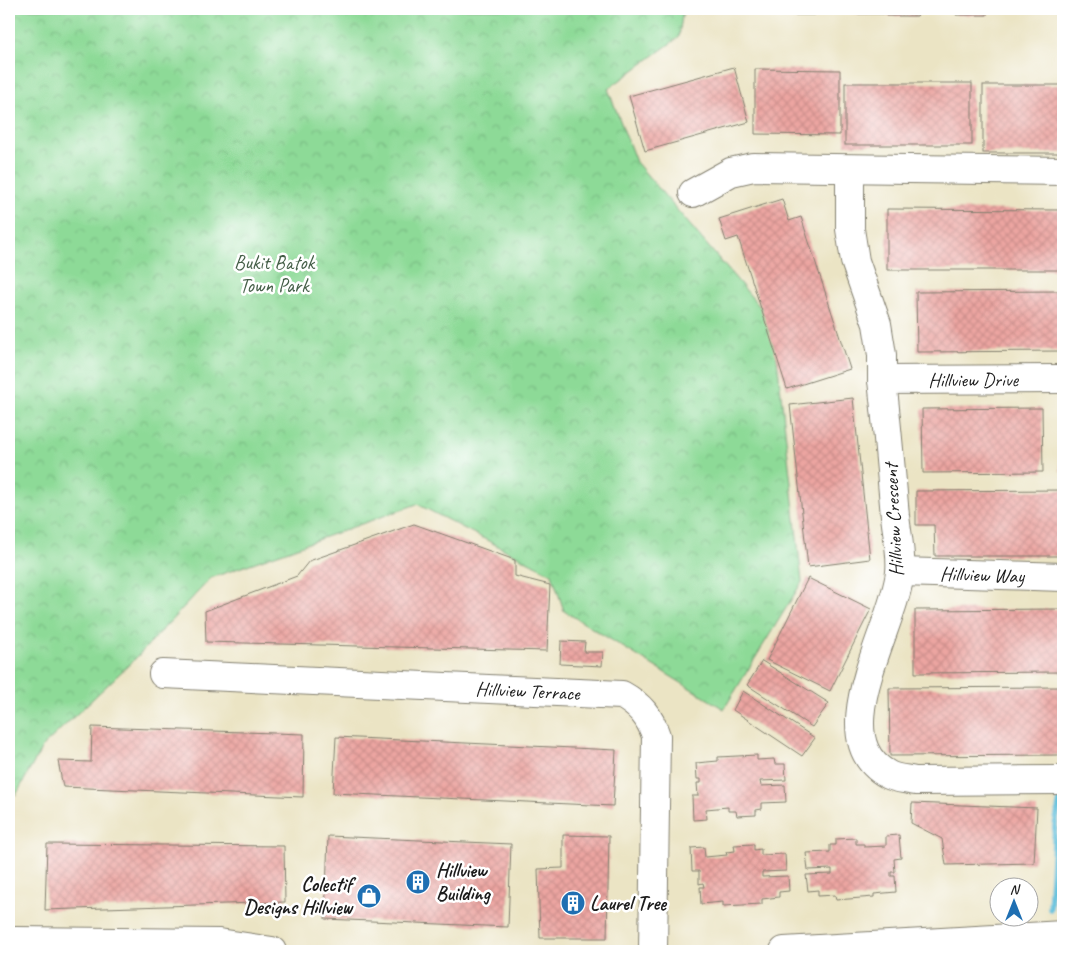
<svg xmlns="http://www.w3.org/2000/svg" width="1072" height="960" font-family="Caveat,sans-serif">
	<defs>
		<pattern id="park-crowns" width="20" height="18" patternUnits="userSpaceOnUse" patternTransform="scale(1.25)"><rect width="20" height="18" fill="#8dda97"/><path d="M2 6a3 3 0 1 1 6 0M12 15a3 3 0 1 1 6 0" fill="none" stroke="#79ba82"/></pattern>
		<pattern id="building-cross-hatch" width="8" height="8" patternUnits="userSpaceOnUse" patternTransform="scale(1.25)"><rect width="8" height="8" fill="#eca5a1"/><path d="M0 0l8 8M0 8l8-8" fill="none" stroke="#ca8d8a"/></pattern>
	</defs>
	<rect width="100%" height="100%" fill="#fff"/>
	<filter id="ink" filterUnits="userSpaceOnUse"><feTurbulence type="fractalNoise" baseFrequency=".02" numOctaves="2"/><feDisplacementMap in="SourceGraphic" scale="10" xChannelSelector="R" yChannelSelector="G"/><feConvolveMatrix kernelMatrix="1 2 1 2 8 2 1 2 1" color-interpolation-filters="sRGB"/></filter>
	<filter id="wash" filterUnits="userSpaceOnUse"><feTurbulence type="fractalNoise" baseFrequency=".0096" numOctaves="4" result="noise"/><feDisplacementMap in="SourceGraphic" scale="20" xChannelSelector="R" yChannelSelector="G"/><feGaussianBlur stdDeviation="1.12" result="paint"/><feColorMatrix in="noise" values="0 0 0 0 0 0 0 0 0 0 0 0 0 0 0 0 0 1.4 0 .05"/><feComposite in="paint" operator="in"/></filter>
	<g filter="url(#wash)">
		<rect width="100%" height="100%" fill="#ebe4c4"/>
		<!-- park -->
		<polygon fill="url(#park-crowns)" stroke="#547b5a" points="9,9 683,9 679,37 608,89 636,162 773,322 802,582 724,709 564,611 552,574 417,504 211,578 136,658 43,746 16,795 9,784"/>
		<g fill="none" stroke-linecap="round" stroke-linejoin="round">
			<!-- stream -->
			<polyline stroke="#5cbdda" stroke-width="5.5" points="1050,909 1055,825 1061,795"/>
		</g>
		<g id="blocks">
			<!-- building -->
			<g fill="url(#building-cross-hatch)">
				<polygon points="783,9 820,9 815,15 783,15"/>
				<polygon points="855,9 884,9 884,14 853,14"/>
				<polygon points="886,9 923,9 917,16 886,16"/>
				<polygon points="958,9 987,9 987,15 956,15"/>
				<polygon points="734,67 749,122 645,151 629,96"/>
				<polygon points="755,69 840,70 840,135 755,134"/>
				<rect x="845" y="83" width="127" height="62"/>
				<rect x="983" y="85" width="80" height="68"/>
				<polygon points="782,199 789,221 801,217 850,369 787,389 738,237 726,241 719,219"/>
				<polygon points="887,209 1063,210 1063,270 887,270"/>
				<polygon points="1063,291 1063,351 917,352 916,292"/>
				<polygon points="853,398 870,559 808,567 790,405"/>
				<polygon points="1042,408 1043,472 923,473 922,409"/>
				<rect x="1060" y="409" width="3" height="62"/>
				<polygon points="1063,490 1063,556 935,556 934,525 916,525 916,491"/>
				<polygon points="414,524 515,560 515,576 550,585 547,651 206,642 205,611 297,576 309,561"/>
				<polygon points="808,578 871,609 830,691 767,660"/>
				<polygon points="1063,609 1063,672 915,673 915,610"/>
				<polygon points="561,641 585,642 584,652 603,652 602,666 560,664"/>
				<polygon points="762,661 829,703 812,727 747,685"/>
				<polygon points="1063,687 1063,755 890,756 889,688"/>
				<polygon points="743,691 815,738 802,756 733,710"/>
				<polygon points="92,727 304,734 303,797 63,787 58,761 91,762"/>
				<polygon points="336,737 616,750 613,806 333,793"/>
				<polygon points="757,755 757,760 774,759 775,764 785,764 786,780 760,781 761,786 785,785 786,802 762,803 762,809 756,810 756,815 737,816 736,811 728,811 728,807 706,809 707,819 693,820 692,796 698,796 697,783 701,783 701,779 697,779 696,763 718,761 718,757"/>
				<polygon points="912,803 1037,808 1034,863 946,865 942,839 911,823"/>
				<polygon points="563,835 609,836 607,938 540,938 538,869 563,868"/>
				<polygon points="899,835 901,858 894,859 895,872 891,872 891,876 895,876 896,892 874,894 874,897 836,900 835,895 818,896 818,890 808,891 806,875 832,874 832,869 808,870 806,853 830,852 830,845 836,845 836,839 856,838 856,844 864,844 864,847 886,846 886,836"/>
				<polygon points="328,836 511,844 508,927 325,919"/>
				<polygon points="47,844 284,846 285,902 45,910"/>
				<polygon points="754,844 754,850 761,849 761,855 785,854 786,871 762,872 762,877 788,876 789,891 779,892 779,897 762,899 762,904 723,906 723,902 701,904 700,887 704,887 703,883 699,884 699,871 692,871 691,848 704,847 705,857 727,855 726,852 735,851 734,845"/>
			</g>
		</g>
	</g>
	<g filter="url(#ink)">
		<use href="#blocks" fill-opacity="0" stroke="#848070" stroke-width="1"/>
		<g fill="none" stroke-linecap="round" stroke-linejoin="round">
			<defs>
				<g id="minor">
					<path d="M850,169V229L855,261L877,324L882,355V380C887,425 891,470 895,516C897,534 902,555 900,572C895,627 820,739 889,775C897,779 907,779 915,781L1063,780"/>
					<polyline points="693,193 731,172 753,167 1063,171"/>
					<path id="s1" d="M882,380L1063,379"/>
					<path id="s2" d="M901,572L1063,577"/>
					<path id="s3" d="M163,674L622,695C640,705 650,717 656,736L653,951"/>
					<polyline points="14,941 219,943 272,951"/>
					<polyline points="784,951 1063,935"/>
				</g>
			</defs>
			<!-- minor casing -->
			<use href="#minor" stroke="#848070" stroke-width="30"/>
			<!-- minor -->
			<use href="#minor" stroke="#fff" stroke-width="28"/>
		</g>
	</g>
	<!-- icons -->
	<defs>
		<symbol id="building-disc" viewBox="-11 -11 22 22"><circle r="9.5" fill="#1f6fb2" stroke="#fff"/><path d="M-4-6H4V6H1V3H-1V6H-4ZM-2.5-4.3h1.7v1.8h-1.7ZM.8-4.3h1.7v1.8H.8ZM-2.5-1h1.7V.8h-1.7ZM.8-1h1.7V.8H.8Z" fill="#fff"/></symbol>
		<symbol id="shop-disc" viewBox="-11 -11 22 22"><circle r="9.5" fill="#1f6fb2" stroke="#fff"/><path d="M-5-2.5h2.3a2.7 3.5 0 0 1 5.4 0H5L5.5 6h-11ZM-1.5-2.5h3a1.5 2.3 0 0 0-3 0Z" fill="#fff"/></symbol>
	</defs>
	<g fill-rule="evenodd">
		<use href="#building-disc" x="404" y="868" width="28" height="28"/>
		<use href="#shop-disc" x="355" y="882" width="28" height="28"/>
		<use href="#building-disc" x="559" y="889" width="28" height="28"/>
	</g>
	<g text-anchor="middle" stroke-width="5" stroke-linejoin="round" paint-order="stroke">
		<!-- park labels -->
		<g font-size="20" fill="#445e47" stroke="#fff">
			<text x="274" y="269">Bukit Batok<tspan x="274" dy="23">Town Park</tspan></text>
		</g>
		<!-- street labels -->
		<g font-size="20" fill="#1c1c1c" stroke="#fff">
			<text dy="7" stroke="none"><textPath href="#s1" startOffset="91">Hillview Drive</textPath></text>
			<text transform="translate(893 520) rotate(-93)" y="7">Hillview Crescent</text>
			<text dy="7" stroke="none"><textPath href="#s2" startOffset="81">Hillview Way</textPath></text>
			<text dy="7" stroke="none"><textPath href="#s3" startOffset="365">Hillview Terrace</textPath></text>
		</g>
		<!-- poi labels -->
		<g font-size="20" font-weight="bold" fill="#1c1c1c" stroke="#fff" text-anchor="start">
			<text x="436" y="877">Hillview<tspan x="436" dy="23">Building</tspan></text>
			<text x="352" y="891" text-anchor="end">Colectif<tspan x="352" dy="23">Designs Hillview</tspan></text>
			<text x="590" y="910">Laurel Tree</text>
		</g>
	</g>
	<!-- margin -->
	<rect width="1072" height="960" fill="none" stroke="#fff" stroke-width="30"/>
	<!-- north arrow -->
	<g transform="translate(1014 902)"><circle r="24" fill="#ffffff" stroke="#a4a4a4"/>
	<path d="M0-4L9 19L0 12L-9 19Z" fill="#1f6fb2"/>
	<text y="-8" font-size="14" font-weight="bold" text-anchor="middle" fill="#1c1c1c">N</text>
	</g>
</svg>
